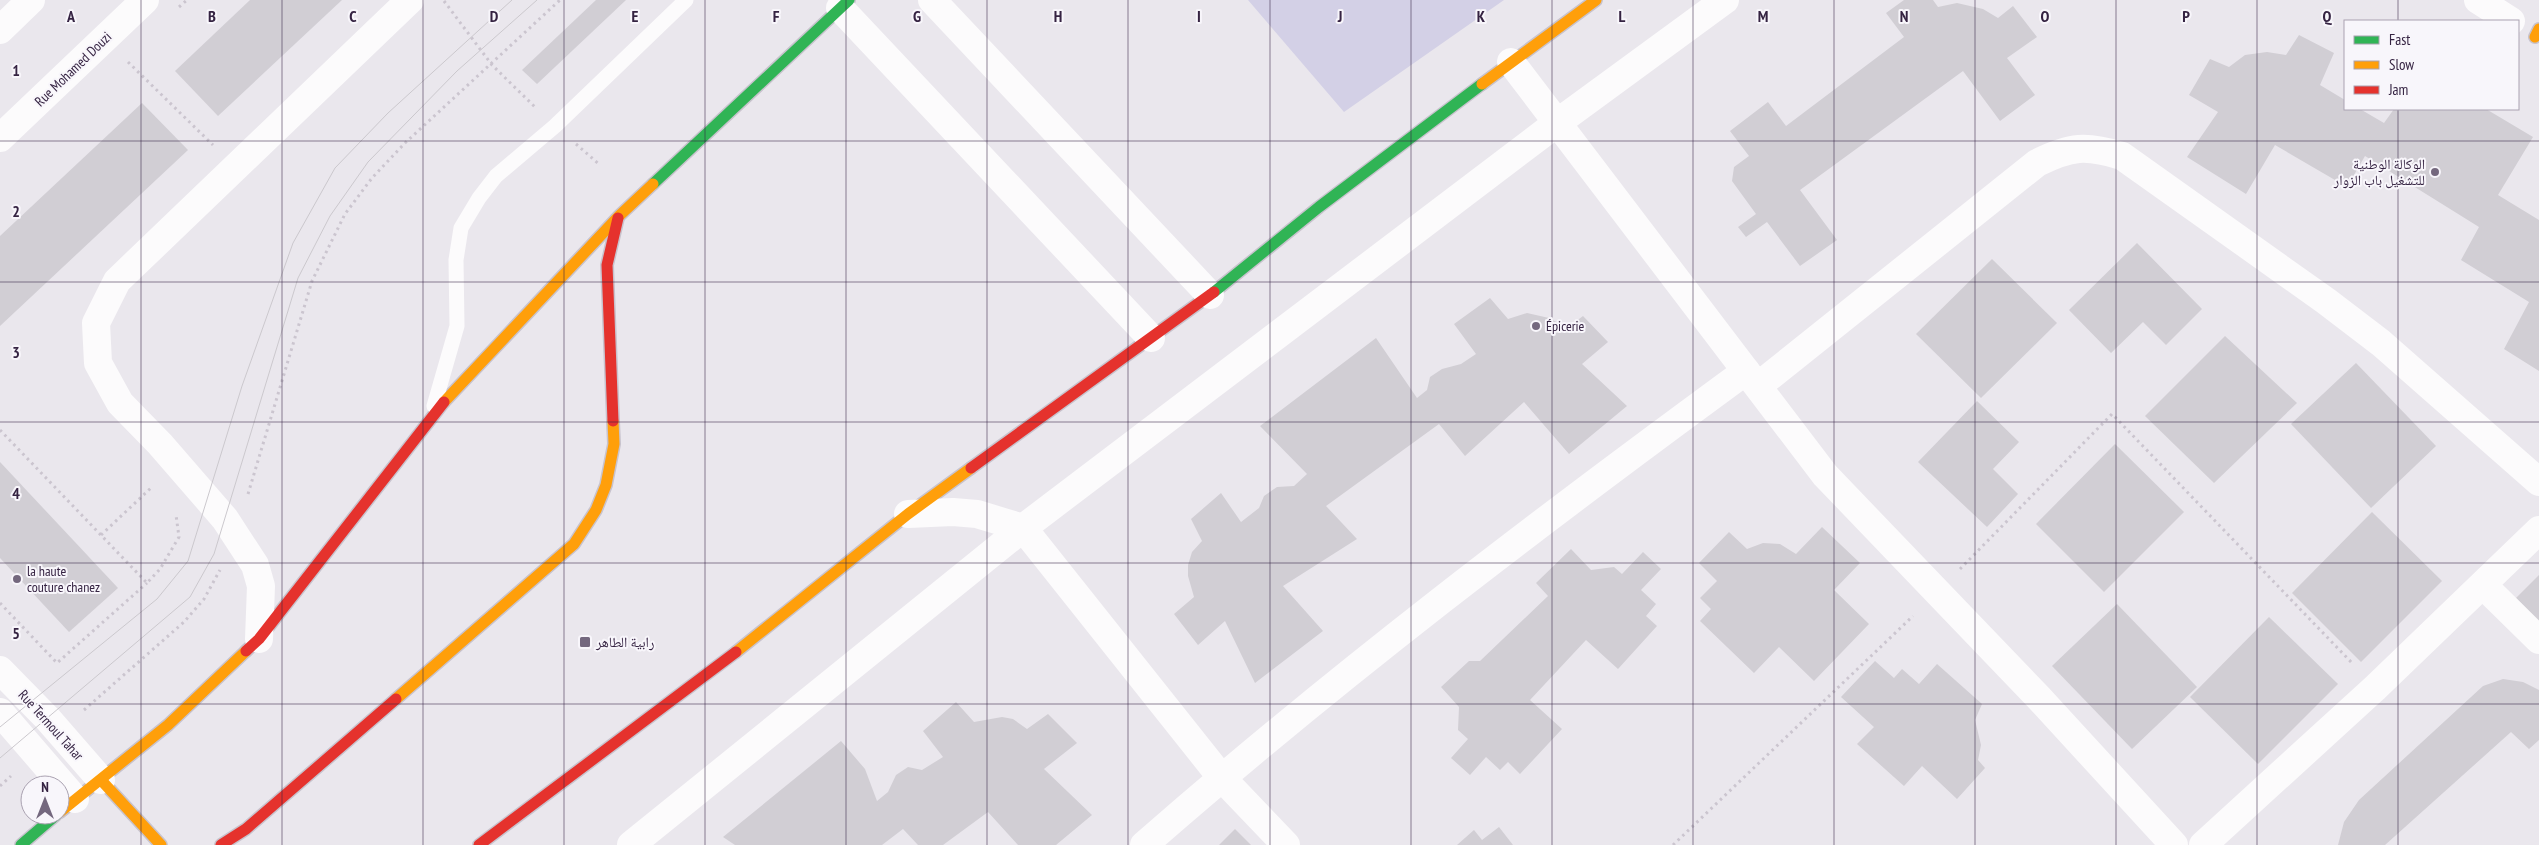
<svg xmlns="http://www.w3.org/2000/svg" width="2539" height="845" font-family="'PT Sans Narrow','Noto Naskh Arabic',sans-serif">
	<rect width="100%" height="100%" fill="#eae7ed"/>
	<!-- green -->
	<polygon fill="#d3d0e6" points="1248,0 1504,0 1344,112"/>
	<!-- building -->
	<g fill="#d1ced4">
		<polygon points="250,0 342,0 218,116 175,71"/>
		<polygon points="596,0 626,0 537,84 522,70"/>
		<polygon points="1904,0 1933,0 1938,7 1957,3 1983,9 1998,18 2013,6 2037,37 2007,58 2035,95 2000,121 1963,71 1800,190 1837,240 1800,266 1767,222 1746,237 1738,227 1756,214 1732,181 1734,167 1749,156 1730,131 1768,102 1786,126 1904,37 1886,13"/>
		<polygon points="2299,35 2334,53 2320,85 2345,100 2345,109 2360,109 2384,123 2394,109 2486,109 2533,137 2498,195 2539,220 2539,371 2504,349 2529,302 2461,260 2479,227 2365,156 2347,187 2275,145 2246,194 2187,157 2218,112 2189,95 2210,59 2229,67 2245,55 2267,52 2286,55"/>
		<polygon points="142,103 188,150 0,326 0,236"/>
		<polygon points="2137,243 2202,309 2166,345 2143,322 2111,353 2069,310"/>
		<polygon points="1992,259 2057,323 1981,398 1916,334"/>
		<polygon points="1490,298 1508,319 1527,313 1549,318 1567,328 1583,316 1608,342 1582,364 1627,406 1569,454 1524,402 1465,456 1439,424 1326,506 1357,539 1283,586 1323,631 1255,683 1225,621 1198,645 1174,614 1194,597 1188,576 1188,565 1192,552 1202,541 1191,519 1221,493 1241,522 1259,508 1264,496 1277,487 1294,486 1307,474 1260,426 1376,338 1417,398 1427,390 1430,377 1442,369 1461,364 1476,354 1454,324"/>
		<polygon points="2225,336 2297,403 2214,483 2145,416"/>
		<polygon points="2356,363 2436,446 2371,508 2291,424"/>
		<polygon points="1977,401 2019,442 1993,469 2018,494 1987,527 1918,462"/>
		<polygon points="2115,444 2184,512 2104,592 2036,524"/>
		<polygon points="0,462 118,588 69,632 0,558"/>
		<polygon points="2372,512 2442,581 2361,662 2292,593"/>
		<polygon points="1822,527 1860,563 1834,590 1869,624 1814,681 1779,647 1754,673 1700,621 1711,609 1700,598 1717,581 1699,563 1729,532 1747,549 1763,543 1780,544 1796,554"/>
		<polygon points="1571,549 1591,570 1614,567 1622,574 1643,552 1661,569 1641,590 1656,604 1646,616 1657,626 1618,669 1586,640 1530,700 1562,729 1520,774 1508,762 1500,770 1486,757 1470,775 1451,758 1468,739 1458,730 1459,707 1441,687 1469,661 1480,661 1548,596 1536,583"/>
		<polygon points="2539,575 2539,622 2516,598"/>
		<polygon points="2117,604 2197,687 2132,749 2052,666"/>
		<polygon points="2269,617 2338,684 2258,764 2190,697"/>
		<polygon points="1875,661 1894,678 1902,669 1919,684 1937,664 1982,704 1975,720 1981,745 1978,760 1985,768 1957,799 1922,766 1904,786 1857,744 1874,727 1841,697"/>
		<polygon points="2503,679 2523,682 2539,690 2539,740 2529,749 2511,732 2385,845 2338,845 2344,822 2359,800 2483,686"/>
		<polygon points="956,702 974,722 1002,717 1013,719 1027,729 1048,714 1077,743 1044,769 1092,815 1056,845 1018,845 988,812 943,845 918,845 903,829 882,845 735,845 723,837 841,741 865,769 877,801 888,792 896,775 908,767 922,770 943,757 923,731"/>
		<polygon points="1499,827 1513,845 1457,845 1474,830 1482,840"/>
		<polygon points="1235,829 1251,845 1219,845"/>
	</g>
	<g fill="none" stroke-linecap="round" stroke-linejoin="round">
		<defs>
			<g id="fast">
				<polyline points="653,184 849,0"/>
				<polyline points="1214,292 1319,207 1482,84"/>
				<polyline points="21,845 56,815"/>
			</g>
			<g id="slow">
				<polyline points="2535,37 2539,29"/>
				<polyline points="1482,84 1596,0"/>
				<polyline points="444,402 619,216 653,184"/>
				<polyline points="736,652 908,514 971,468"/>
				<polyline points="396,699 574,544 596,510 606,485 614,444 613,421"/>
				<polyline points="101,780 161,845"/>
				<polyline points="60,812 168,725 246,651"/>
			</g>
			<g id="jam">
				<polyline points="613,421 607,265 618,218"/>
				<polyline points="971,468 1214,292"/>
				<polyline points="246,651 259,639 444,402"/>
				<polyline points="221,845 246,829 396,699"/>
				<polyline points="479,845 736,652"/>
			</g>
		</defs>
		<!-- fast casing -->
		<use href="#fast" stroke="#c8c3cd" stroke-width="14"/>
		<!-- slow casing -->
		<use href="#slow" stroke="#c8c3cd" stroke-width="14"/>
		<!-- jam casing -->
		<use href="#jam" stroke="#c8c3cd" stroke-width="14"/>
		<!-- path -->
		<g stroke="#cbc5cf" stroke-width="3" stroke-dasharray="2.5 4" stroke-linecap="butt">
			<polyline points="444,1 492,65 536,108"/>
			<polyline points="179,7 187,0"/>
			<polyline points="128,62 213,145"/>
			<polyline points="576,144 600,165"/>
			<polyline points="0,430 147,583 160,569 179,537 176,515"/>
			<polyline points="248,494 312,281 345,214 372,178 405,143 560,0"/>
			<polyline points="101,535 152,487"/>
			<polyline points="1960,569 2112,414 2353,664"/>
			<polyline points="0,603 57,663 147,583"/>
			<polyline points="84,710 184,622 204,599 220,570"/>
			<polyline points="0,786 11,776"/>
			<polyline points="1673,845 1913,616"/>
		</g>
		<!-- lane -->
		<polyline stroke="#fcfbfc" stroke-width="15" points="434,406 457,326 456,260 461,228 479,198 496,176 555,126 686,0"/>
		<!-- street -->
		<g stroke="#fcfbfc" stroke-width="28">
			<polyline points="932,0 1210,295"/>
			<polyline points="2478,0 2511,21"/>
			<polyline points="840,8 1151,338"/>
			<polyline points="0,30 31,0"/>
			<polyline points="1511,62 1825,475 2039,698 2174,845"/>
			<polyline points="0,138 145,0"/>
			<path d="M1758,386L2037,163C2071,146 2086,145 2122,156L2326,301L2381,343L2539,482"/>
			<polyline points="908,514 953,512 977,514 1023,528"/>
			<polyline points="2483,585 2539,640"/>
			<polyline points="259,639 261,586 255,565 225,519 160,444 120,403 98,363 96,323 117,281 410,0"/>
			<polyline points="0,670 47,718 101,780"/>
			<polyline points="0,712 75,799"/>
			<polyline points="631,845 1023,528"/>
			<path d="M1144,845C1337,676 1540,522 1746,371"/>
			<polyline points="1286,845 1221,777 1023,528 1557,123 1725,0"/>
			<polyline points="2203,845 2375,688 2539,530"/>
		</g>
		<!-- fast -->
		<use href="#fast" stroke="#30b455" stroke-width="11"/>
		<!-- slow -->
		<use href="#slow" stroke="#ff9f0a" stroke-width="11"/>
		<!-- jam -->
		<use href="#jam" stroke="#e5322d" stroke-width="11"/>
		<!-- tram -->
		<g stroke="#cbc8cd" stroke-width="1">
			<polyline points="0,727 157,599 188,561 242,386 293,243 335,168 388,113 512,0"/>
			<polyline points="0,758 190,597 214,554 298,278 330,216 368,162 457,71 537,0"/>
		</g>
	</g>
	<!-- grid -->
	<path fill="none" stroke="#352342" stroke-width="1" stroke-opacity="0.55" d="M141,0V845M282,0V845M423,0V845M564,0V845M705,0V845M846,0V845M987,0V845M1128,0V845M1270,0V845M1411,0V845M1552,0V845M1693,0V845M1834,0V845M1975,0V845M2116,0V845M2257,0V845M2398,0V21M2398,109V845M0,141H2539M0,282H2539M0,422H2539M0,563H2539M0,704H2539"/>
	<!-- markers -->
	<g fill="#74687e" stroke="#f8f6fb" stroke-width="2">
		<circle cx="2435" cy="172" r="5"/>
		<circle cx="1536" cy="326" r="5"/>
		<circle cx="17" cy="579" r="5"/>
		<rect x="579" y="636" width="12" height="12" rx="2.5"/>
	</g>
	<g text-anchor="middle" stroke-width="4" stroke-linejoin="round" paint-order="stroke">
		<!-- street labels -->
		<g font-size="14" fill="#352342" stroke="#f8f6fb">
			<text transform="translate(73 69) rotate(-44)" y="5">Rue Mohamed Douzi</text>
			<text transform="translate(51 725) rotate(48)" y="5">Rue Termoul Tahar</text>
		</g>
		<!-- poi labels -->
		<g font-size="14" fill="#352342" stroke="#f8f6fb" text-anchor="start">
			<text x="2425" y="169" text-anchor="end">الوكالة الوطنية<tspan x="2425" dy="16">للتشغيل باب الزوار</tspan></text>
			<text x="1546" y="331">Épicerie</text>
			<text x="27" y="576">la haute<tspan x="27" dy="16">couture chanez</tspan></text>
			<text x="596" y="647">رابية الطاهر</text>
		</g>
	</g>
	<g font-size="16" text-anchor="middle" font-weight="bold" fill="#352342" stroke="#f8f6fb" stroke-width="4" stroke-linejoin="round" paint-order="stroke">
		<text x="71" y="22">A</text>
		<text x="212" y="22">B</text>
		<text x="353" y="22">C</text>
		<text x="494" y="22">D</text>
		<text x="635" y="22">E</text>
		<text x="776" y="22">F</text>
		<text x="917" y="22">G</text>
		<text x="1058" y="22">H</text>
		<text x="1199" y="22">I</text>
		<text x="1340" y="22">J</text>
		<text x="1481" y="22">K</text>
		<text x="1622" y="22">L</text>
		<text x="1763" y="22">M</text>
		<text x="1904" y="22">N</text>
		<text x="2045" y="22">O</text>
		<text x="2186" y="22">P</text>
		<text x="2327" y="22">Q</text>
		<text x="16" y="76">1</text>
		<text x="16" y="217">2</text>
		<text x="16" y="358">3</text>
		<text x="16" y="499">4</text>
		<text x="16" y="639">5</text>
	</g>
	<!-- legend -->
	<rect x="2344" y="20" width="175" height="90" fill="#f8f6fb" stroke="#aaa2b1"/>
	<rect x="2354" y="36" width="25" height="8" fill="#30b455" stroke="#aaa2b1"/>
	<text x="2389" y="45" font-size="15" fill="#352342">Fast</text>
	<rect x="2354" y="61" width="25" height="8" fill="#ff9f0a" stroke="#aaa2b1"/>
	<text x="2389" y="70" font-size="15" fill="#352342">Slow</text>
	<rect x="2354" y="86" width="25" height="8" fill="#e5322d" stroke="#aaa2b1"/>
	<text x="2389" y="95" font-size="15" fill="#352342">Jam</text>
	<!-- north arrow -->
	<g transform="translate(45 800)"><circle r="24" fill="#f8f6fb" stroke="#aaa2b1"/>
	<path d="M0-4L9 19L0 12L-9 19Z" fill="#74687e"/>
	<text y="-8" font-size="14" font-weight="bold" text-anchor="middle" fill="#352342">N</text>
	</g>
</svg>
